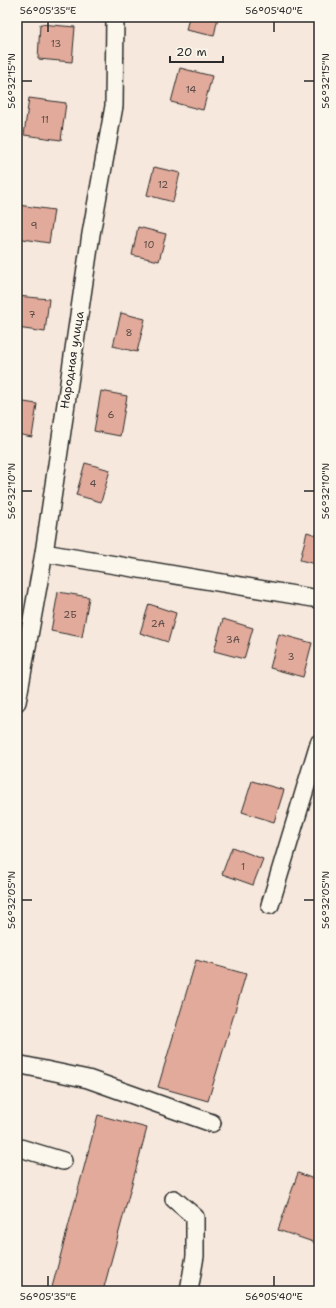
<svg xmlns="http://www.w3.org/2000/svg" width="336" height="1308" font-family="'Shantell Sans',sans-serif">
	<rect width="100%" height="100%" fill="#f6e8dc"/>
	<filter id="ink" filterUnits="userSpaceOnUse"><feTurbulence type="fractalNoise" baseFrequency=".025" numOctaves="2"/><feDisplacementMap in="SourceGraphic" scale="8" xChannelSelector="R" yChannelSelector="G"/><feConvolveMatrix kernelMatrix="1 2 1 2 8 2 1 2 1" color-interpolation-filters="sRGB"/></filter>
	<g filter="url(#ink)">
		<!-- building -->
		<g fill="#e2aa9a" stroke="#2b2b2b">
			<polygon points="189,17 218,17 214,36 186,30"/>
			<polygon points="40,24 75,27 72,62 38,59"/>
			<polygon points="180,68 212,76 203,110 171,102"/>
			<polygon points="29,98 66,103 61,140 24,135"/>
			<polygon points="154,167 180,173 173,202 147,195"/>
			<polygon points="18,205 54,210 49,243 17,238"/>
			<polygon points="138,227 166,234 159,261 132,255"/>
			<polygon points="17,296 49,299 45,332 17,328"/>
			<polygon points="121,313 145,319 137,352 113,346"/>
			<polygon points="101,391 127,396 120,436 94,431"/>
			<polygon points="17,401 37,404 32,437 17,434"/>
			<polygon points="85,463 110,470 101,502 76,495"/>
			<polygon points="307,532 319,536 319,565 300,560"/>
			<polygon points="58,592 89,597 82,637 51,631"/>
			<polygon points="149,604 176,613 168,642 140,633"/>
			<polygon points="223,619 253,628 244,659 214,651"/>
			<polygon points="279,634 312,643 303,677 270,668"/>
			<polygon points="252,781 284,790 274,822 242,812"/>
			<polygon points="232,847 263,859 253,885 222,874"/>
			<polygon points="196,960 246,974 208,1101 158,1087"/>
			<polygon points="98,1115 147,1128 103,1291 51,1291"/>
			<polygon points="298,1173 319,1181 319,1244 278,1230"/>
		</g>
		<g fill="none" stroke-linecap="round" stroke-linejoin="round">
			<defs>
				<g id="minor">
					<polyline points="44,553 319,599"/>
					<polyline points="17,702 44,553 91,234 114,106 115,17"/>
					<polyline points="270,905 319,743"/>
					<polyline points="17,1064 88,1079 212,1123"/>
					<polyline points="17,1147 63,1161"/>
					<polyline points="174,1199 195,1217 195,1256 189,1291"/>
				</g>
			</defs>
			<!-- minor casing -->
			<use href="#minor" stroke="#2b2b2b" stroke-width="20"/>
			<!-- minor -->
			<use href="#minor" stroke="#fbf7ec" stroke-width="17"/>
		</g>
	</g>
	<!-- ticks -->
	<path fill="none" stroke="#2b2b2b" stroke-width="1.5" d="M48,22V32M274,22V32M22,81H32M304,81H314M22,491H32M304,491H314M22,900H32M304,900H314M48,1276V1286M274,1276V1286"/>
	<g text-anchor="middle" stroke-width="4" stroke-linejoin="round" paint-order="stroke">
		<!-- number labels -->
		<g font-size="10" fill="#594b47">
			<text x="56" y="47">13</text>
			<text x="191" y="93">14</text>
			<text x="45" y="123">11</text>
			<text x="163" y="188">12</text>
			<text x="34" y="229">9</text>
			<text x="149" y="248">10</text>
			<text x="32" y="318">7</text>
			<text x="129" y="336">8</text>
			<text x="111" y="418">6</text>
			<text x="93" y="487">4</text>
			<text x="70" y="618">2Б</text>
			<text x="158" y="627">2А</text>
			<text x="233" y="643">3А</text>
			<text x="291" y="660">3</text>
			<text x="243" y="870">1</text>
		</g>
		<!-- street labels -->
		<g font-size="12" fill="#2b2b2b" stroke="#fbf7ec">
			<text transform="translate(72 360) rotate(-81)" y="4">Народная улица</text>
		</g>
	</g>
	<!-- margin -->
	<rect width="336" height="1308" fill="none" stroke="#fbf7ec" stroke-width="44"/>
	<!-- scale -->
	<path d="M170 56v6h53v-6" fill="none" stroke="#2b2b2b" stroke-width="2"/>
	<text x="176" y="56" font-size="12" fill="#2b2b2b" stroke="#fbf7ec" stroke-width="3" paint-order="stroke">20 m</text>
	<rect x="22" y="22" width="292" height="1264" fill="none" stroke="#2b2b2b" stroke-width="1.5"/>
	<g font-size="10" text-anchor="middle" fill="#2b2b2b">
		<text x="48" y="14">56°05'35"E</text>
		<text x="274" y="14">56°05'40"E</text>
		<text transform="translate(11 81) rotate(-90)" y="4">56°32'15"N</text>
		<text transform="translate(325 81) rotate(-90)" y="4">56°32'15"N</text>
		<text transform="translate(11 491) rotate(-90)" y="4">56°32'10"N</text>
		<text transform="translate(325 491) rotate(-90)" y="4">56°32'10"N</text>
		<text transform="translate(11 900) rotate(-90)" y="4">56°32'05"N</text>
		<text transform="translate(325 900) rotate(-90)" y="4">56°32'05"N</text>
		<text x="48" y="1300">56°05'35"E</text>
		<text x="274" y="1300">56°05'40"E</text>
	</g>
</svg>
